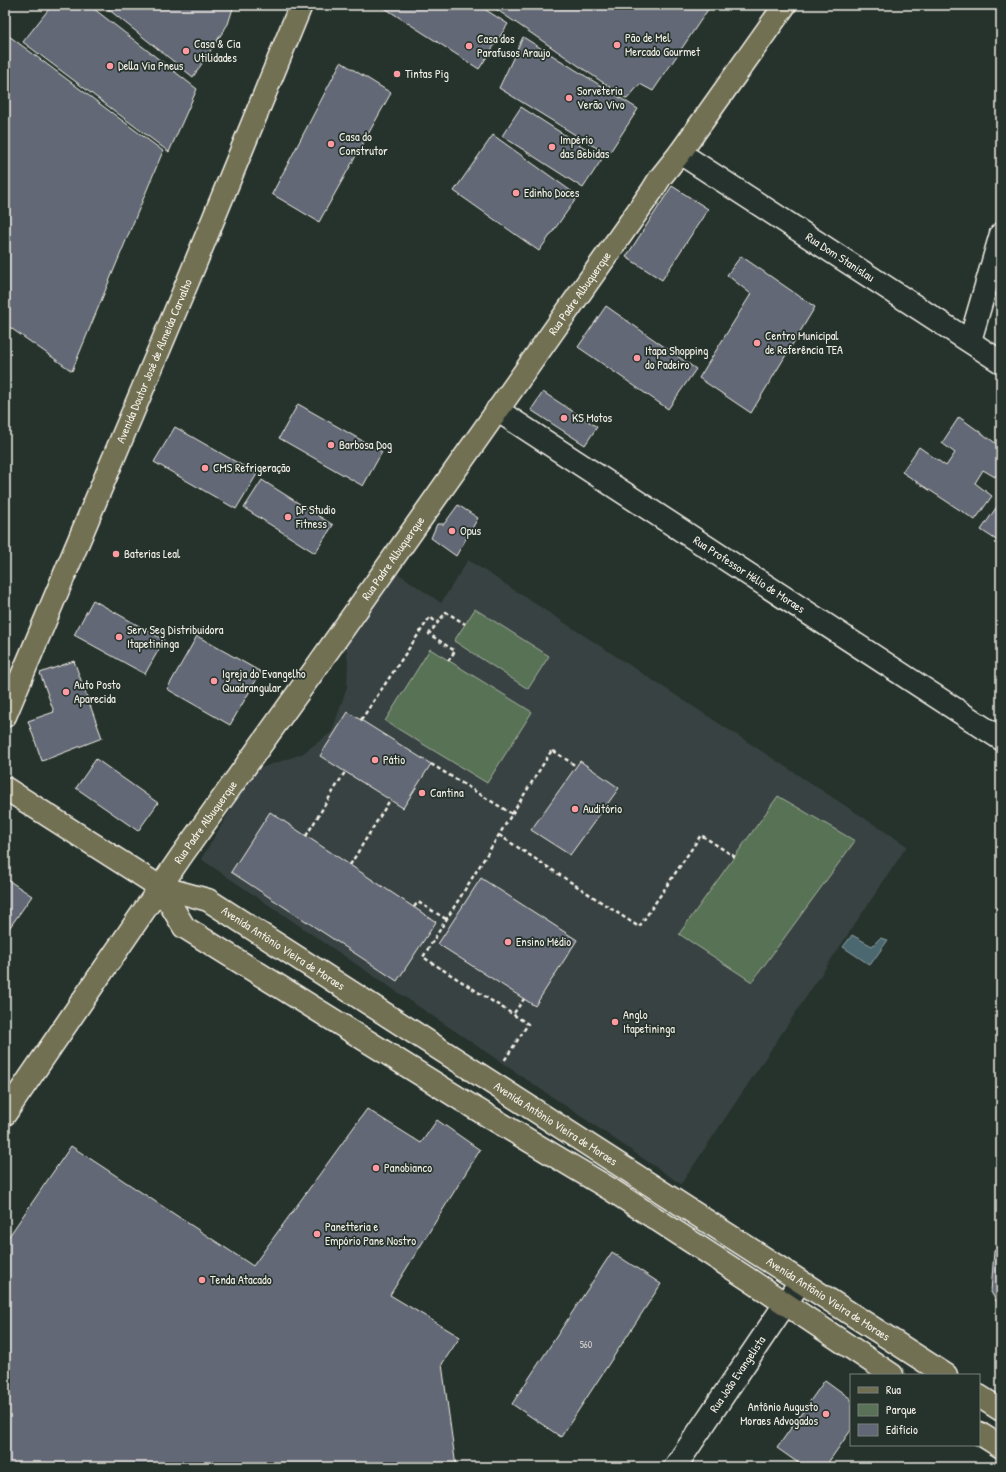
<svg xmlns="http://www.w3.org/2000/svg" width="1006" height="1472" font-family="'Patrick Hand',sans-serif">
	<rect width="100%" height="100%" fill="#26332d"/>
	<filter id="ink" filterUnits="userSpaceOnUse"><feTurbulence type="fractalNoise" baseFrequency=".025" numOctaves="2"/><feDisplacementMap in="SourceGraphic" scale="8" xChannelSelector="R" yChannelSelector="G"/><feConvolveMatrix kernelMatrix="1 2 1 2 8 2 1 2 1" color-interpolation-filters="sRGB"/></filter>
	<g filter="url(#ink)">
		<!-- built -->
		<polygon fill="#384343" points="468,560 907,846 681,1184 201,859 255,770 302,754 332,732 347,687 348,663 346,644 396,572 441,603"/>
		<!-- green -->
		<g fill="#597257" stroke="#a6b2a0">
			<polygon points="475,609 549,656 528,689 454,641"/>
			<polygon points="430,649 532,712 487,783 385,721"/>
			<polygon points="778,796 855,841 752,982 679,934"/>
		</g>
		<!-- water -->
		<polygon fill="#4b6871" stroke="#8f9fa1" points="852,935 872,946 880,938 888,940 870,965 843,947"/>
		<!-- building -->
		<g fill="#626775" stroke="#f4f1e8">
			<polygon points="52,5 89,5 197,89 169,152 23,42"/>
			<polygon points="103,5 234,5 228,24 193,77"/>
			<polygon points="380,5 478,5 508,24 479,69"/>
			<polygon points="490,5 711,5 653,91 640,84 627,99"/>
			<polygon points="5,33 163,151 72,371 5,324"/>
			<polygon points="523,37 638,109 608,155 499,88"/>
			<polygon points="341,62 391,93 319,222 272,194"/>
			<polygon points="521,107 602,159 583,188 502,136"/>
			<polygon points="493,135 578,196 539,251 454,191"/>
			<polygon points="672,186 708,209 662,280 626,257"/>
			<polygon points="741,256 815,307 751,413 699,378 751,294 727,275"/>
			<polygon points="606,306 696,369 668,409 578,347"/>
			<polygon points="543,392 597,427 585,445 531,410"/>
			<polygon points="298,404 382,452 363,486 279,438"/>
			<polygon points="959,417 1001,447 1001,467 995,477 983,470 975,483 992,496 975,520 902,472 919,447 946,466 955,453 942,443"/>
			<polygon points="175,427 257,474 236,509 154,462"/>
			<polygon points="262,480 333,525 315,553 244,508"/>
			<polygon points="458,505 478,518 456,556 431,538 437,524 444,524"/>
			<polygon points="998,505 1001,507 1001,543 981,530"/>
			<polygon points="93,600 164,640 145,674 74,635"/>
			<polygon points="197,636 261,672 230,725 167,689"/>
			<polygon points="74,661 102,738 42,761 28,721 54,712 40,673"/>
			<polygon points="348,712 431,764 403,808 320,756"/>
			<polygon points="96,759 158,803 138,831 76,788"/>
			<polygon points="580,761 619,788 570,855 531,830"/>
			<polygon points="270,812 436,922 397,981 231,872"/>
			<polygon points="5,878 32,896 5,934"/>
			<polygon points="481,878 577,940 535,1006 438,944"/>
			<polygon points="367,1109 421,1143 437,1120 480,1150 390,1295 460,1337 442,1364 456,1467 5,1467 5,1242 71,1146 253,1266"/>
			<polygon points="1001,1246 1001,1309 991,1292 994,1251"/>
			<polygon points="612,1252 661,1284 561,1437 512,1404"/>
			<polygon points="825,1380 851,1399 851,1430 825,1467 804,1467 777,1448"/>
		</g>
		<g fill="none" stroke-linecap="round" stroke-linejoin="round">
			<defs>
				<g id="minor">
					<path id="s1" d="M680,153L1001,362"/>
					<polyline points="970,341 1001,234"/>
					<path id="s2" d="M497,410L1001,739"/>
					<path id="s3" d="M675,1467L800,1282"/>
				</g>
				<g id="primary">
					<path id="s4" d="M5,716L188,281L301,5"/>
					<path id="s5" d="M5,788L160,887L208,900L946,1375"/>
					<polyline points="160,887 184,927 473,1107 610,1189 750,1280 892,1375"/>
					<path id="s6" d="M5,1114L182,855L313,672L652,191L660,178L680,153L785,5"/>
					<polyline points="979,1396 1001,1410"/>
					<polyline points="979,1433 1001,1447"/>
				</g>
			</defs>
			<!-- minor casing -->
			<use href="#minor" stroke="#f4f1e8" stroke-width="25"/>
			<!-- primary casing -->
			<use href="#primary" stroke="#f4f1e8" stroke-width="25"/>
			<!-- path -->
			<g stroke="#f4f1e8" stroke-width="2.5" stroke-dasharray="4 3" stroke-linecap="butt">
				<polyline points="448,661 455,651 429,634 446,612 465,624"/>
				<polyline points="361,720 430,617 437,623"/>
				<polyline points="431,764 512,814 423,957 528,1024 504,1061"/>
				<polyline points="512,814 552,750 576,766"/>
				<polyline points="499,835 639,927 701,835 735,857"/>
				<polyline points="306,836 345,772"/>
				<polyline points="350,865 390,800"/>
				<polyline points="414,907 418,902 446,919"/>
				<polyline points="514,1013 524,999"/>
			</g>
			<!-- minor -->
			<use href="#minor" stroke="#26332d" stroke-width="22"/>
			<!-- primary -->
			<use href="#primary" stroke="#716f52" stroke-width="22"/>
		</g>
	</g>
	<!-- markers -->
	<g fill="#ff9aa2" stroke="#26332d" stroke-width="1.5">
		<circle cx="617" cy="45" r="4"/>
		<circle cx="469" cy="46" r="4"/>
		<circle cx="186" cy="51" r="4"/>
		<circle cx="110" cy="66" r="4"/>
		<circle cx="397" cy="74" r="4"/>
		<circle cx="569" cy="98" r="4"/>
		<circle cx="331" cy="144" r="4"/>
		<circle cx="552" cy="147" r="4"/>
		<circle cx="516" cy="193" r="4"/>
		<circle cx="757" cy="343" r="4"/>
		<circle cx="637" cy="358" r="4"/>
		<circle cx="564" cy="418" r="4"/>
		<circle cx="331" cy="445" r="4"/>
		<circle cx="205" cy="468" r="4"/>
		<circle cx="288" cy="517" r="4"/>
		<circle cx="452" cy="531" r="4"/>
		<circle cx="116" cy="554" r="4"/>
		<circle cx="119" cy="637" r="4"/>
		<circle cx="214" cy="681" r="4"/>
		<circle cx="66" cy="692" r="4"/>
		<circle cx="375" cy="760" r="4"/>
		<circle cx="422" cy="793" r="4"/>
		<circle cx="575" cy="809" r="4"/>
		<circle cx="508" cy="942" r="4"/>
		<circle cx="615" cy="1022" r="4"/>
		<circle cx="376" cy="1168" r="4"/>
		<circle cx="317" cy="1234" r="4"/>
		<circle cx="202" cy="1280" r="4"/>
		<circle cx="826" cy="1414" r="4"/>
	</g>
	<g text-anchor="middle" stroke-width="3.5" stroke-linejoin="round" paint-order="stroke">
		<!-- number labels -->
		<g font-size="10" fill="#d0cecb">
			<text x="586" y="1348">560</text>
		</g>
		<!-- poi labels -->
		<g font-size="12" fill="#f4f1e8" stroke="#26332d" text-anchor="start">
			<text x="625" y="42">Pão de Mel<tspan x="625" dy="14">Mercado Gourmet</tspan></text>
			<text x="477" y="43">Casa dos<tspan x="477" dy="14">Parafusos Araujo</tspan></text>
			<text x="194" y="48">Casa &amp; Cia<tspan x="194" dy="14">Utilidades</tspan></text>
			<text x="118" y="70">Della Via Pneus</text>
			<text x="405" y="78">Tintas Pig</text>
			<text x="577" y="95">Sorveteria<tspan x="577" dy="14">Verão Vivo</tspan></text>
			<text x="339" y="141">Casa do<tspan x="339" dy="14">Construtor</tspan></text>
			<text x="560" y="144">Império<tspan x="560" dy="14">das Bebidas</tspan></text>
			<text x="524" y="197">Edinho Doces</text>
			<text x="765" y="340">Centro Municipal<tspan x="765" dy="14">de Referência TEA</tspan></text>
			<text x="645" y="355">Itapa Shopping<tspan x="645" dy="14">do Padeiro</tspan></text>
			<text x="572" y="422">KS Motos</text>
			<text x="339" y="449">Barbosa Dog</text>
			<text x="213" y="472">CMS Refrigeração</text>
			<text x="296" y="514">DF Studio<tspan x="296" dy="14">Fitness</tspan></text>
			<text x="460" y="535">Opus</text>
			<text x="124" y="558">Baterias Leal</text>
			<text x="127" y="634">Serv Seg Distribuidora<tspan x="127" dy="14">Itapetininga</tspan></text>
			<text x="222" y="678">Igreja do Evangelho<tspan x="222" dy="14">Quadrangular</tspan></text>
			<text x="74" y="689">Auto Posto<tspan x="74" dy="14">Aparecida</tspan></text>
			<text x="383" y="764">Pátio</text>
			<text x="430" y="797">Cantina</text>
			<text x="583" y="813">Auditório</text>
			<text x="516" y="946">Ensino Médio</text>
			<text x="623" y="1019">Anglo<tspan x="623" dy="14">Itapetininga</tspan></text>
			<text x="384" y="1172">Panobianco</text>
			<text x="325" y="1231">Panetteria e<tspan x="325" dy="14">Empório Pane Nostro</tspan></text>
			<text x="210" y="1284">Tenda Atacado</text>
			<text x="818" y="1411" text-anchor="end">Antônio Augusto<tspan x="818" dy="14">Moraes Advogados</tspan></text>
		</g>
		<!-- street labels -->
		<g font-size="12" fill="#f4f1e8" stroke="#26332d">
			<text dy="4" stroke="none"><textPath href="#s1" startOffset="191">Rua Dom Stanislau</textPath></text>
			<text dy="4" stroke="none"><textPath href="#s6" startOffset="1002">Rua Padre Albuquerque</textPath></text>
			<text dy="4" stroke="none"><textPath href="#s4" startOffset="385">Avenida Doutor José de Almeida Carvalho</textPath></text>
			<text dy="4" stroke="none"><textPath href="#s6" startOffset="678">Rua Padre Albuquerque</textPath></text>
			<text dy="4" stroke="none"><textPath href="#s2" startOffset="301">Rua Professor Hélio de Moraes</textPath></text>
			<text dy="4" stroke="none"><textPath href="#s6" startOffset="354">Rua Padre Albuquerque</textPath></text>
			<text dy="4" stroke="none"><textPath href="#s5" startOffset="323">Avenida Antônio Vieira de Moraes</textPath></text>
			<text dy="4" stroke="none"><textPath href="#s5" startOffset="647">Avenida Antônio Vieira de Moraes</textPath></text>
			<text dy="4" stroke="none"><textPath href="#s5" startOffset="971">Avenida Antônio Vieira de Moraes</textPath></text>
			<text dy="4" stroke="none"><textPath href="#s3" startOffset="112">Rua João Evangelista</textPath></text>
		</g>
	</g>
	<!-- margin -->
	<rect width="1006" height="1472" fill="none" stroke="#26332d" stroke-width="20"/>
	<rect x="10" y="10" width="986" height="1452" fill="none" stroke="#f4f1e8" stroke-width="1.5" filter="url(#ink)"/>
	<!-- legend -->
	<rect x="850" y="1374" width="130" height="72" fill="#26332d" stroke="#787f78"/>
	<rect x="858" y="1387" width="20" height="6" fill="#716f52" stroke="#787f78"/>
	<text x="886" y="1394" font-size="12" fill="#f4f1e8">Rua</text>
	<rect x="858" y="1404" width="20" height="12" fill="#597257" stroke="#787f78"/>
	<text x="886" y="1414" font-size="12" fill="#f4f1e8">Parque</text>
	<rect x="858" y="1424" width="20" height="12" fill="#626775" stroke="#787f78"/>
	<text x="886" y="1434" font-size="12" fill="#f4f1e8">Edifício</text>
</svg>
